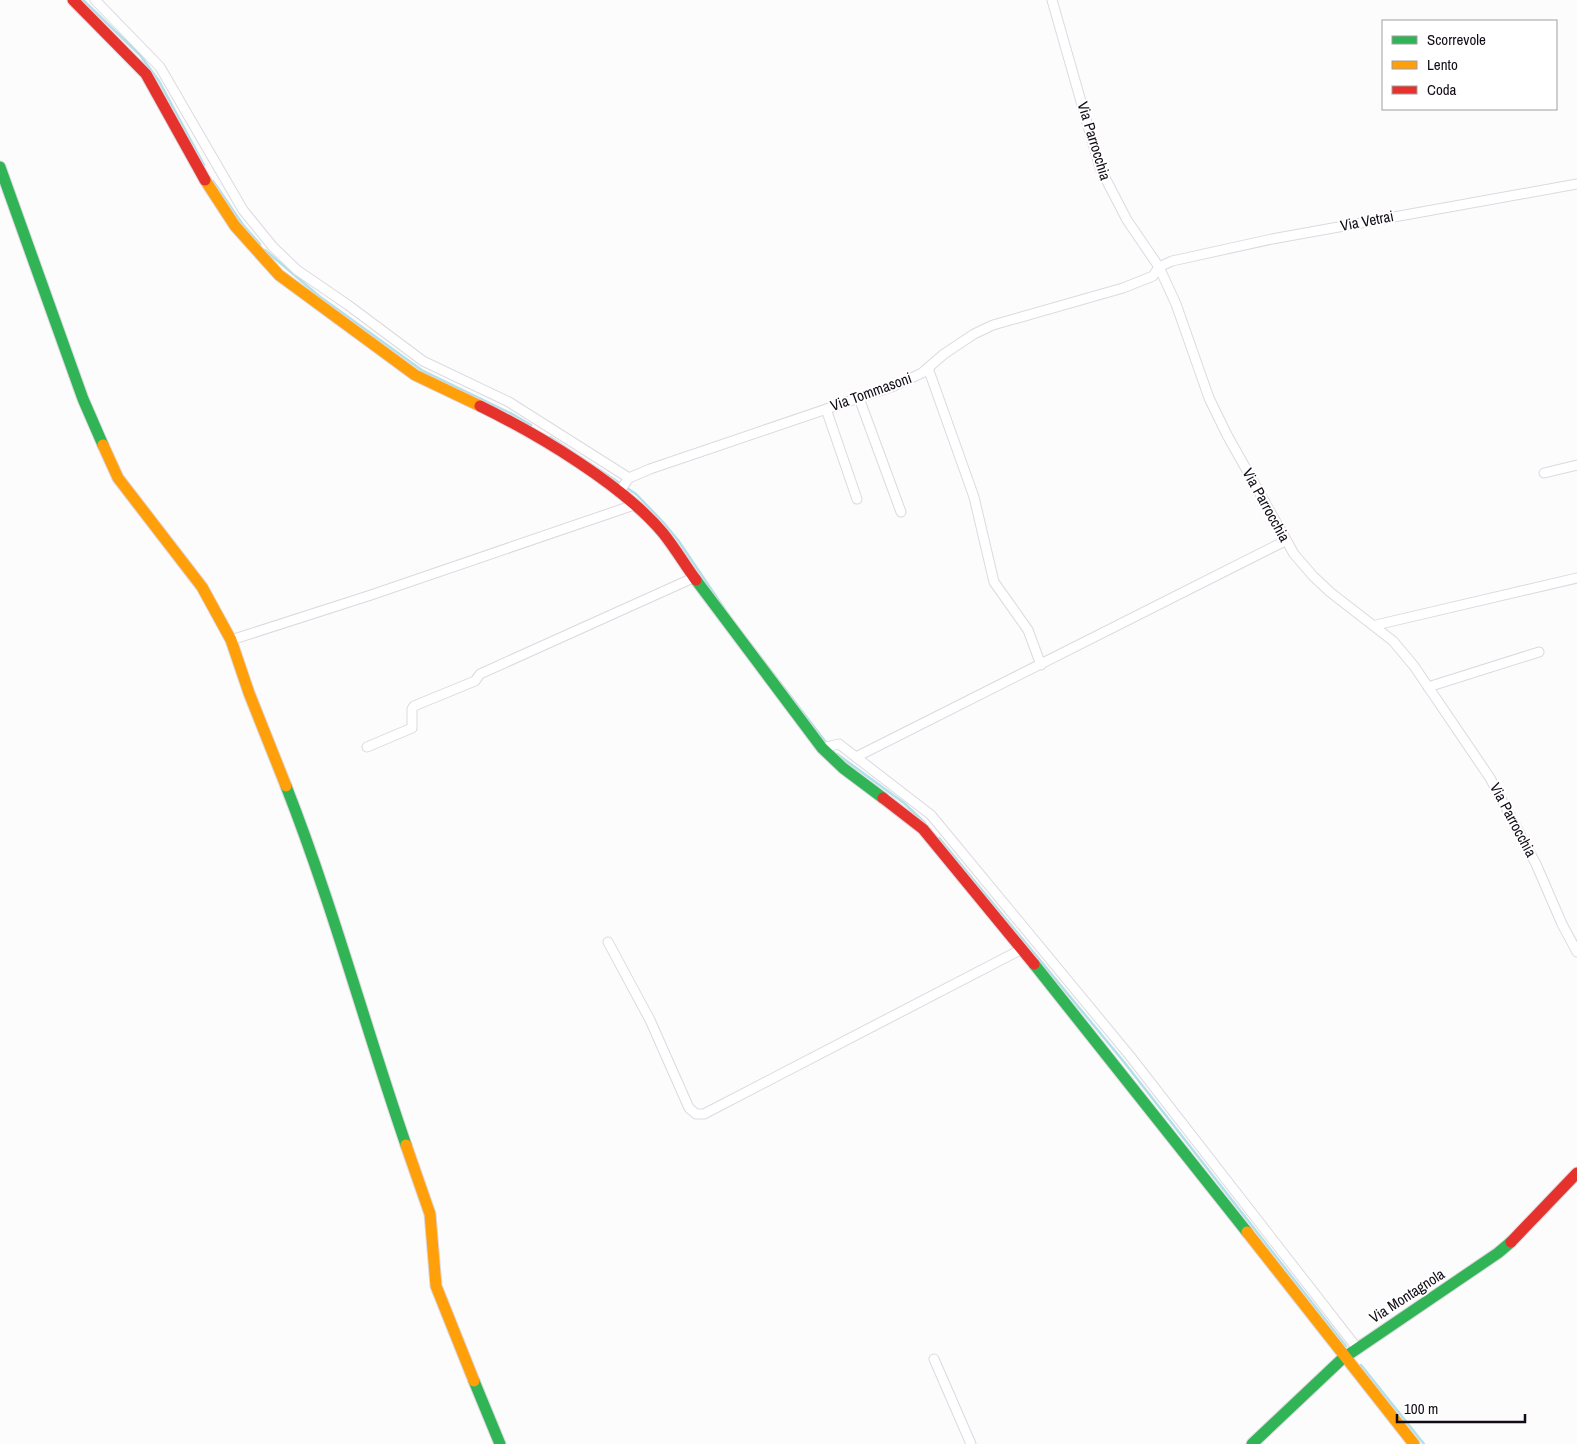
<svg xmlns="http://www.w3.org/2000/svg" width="1577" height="1444" font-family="'Archivo Narrow',sans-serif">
	<rect width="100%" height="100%" fill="#fcfcfc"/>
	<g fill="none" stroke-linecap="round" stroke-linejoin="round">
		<!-- stream -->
		<g stroke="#b2e0e9" stroke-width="2.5">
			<polyline points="83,0 140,55 159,81 204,165"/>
			<polyline points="213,181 243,225 260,244"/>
			<polyline points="265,250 319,296 423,371 514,415 531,425"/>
			<polyline points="550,437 636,494 663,522 678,540 732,620 828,745"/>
			<polyline points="837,754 904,803 925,823"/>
			<polyline points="939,838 1124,1062 1346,1346"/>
			<polyline points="1361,1365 1424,1444"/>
		</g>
		<defs>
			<g id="street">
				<polyline points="95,0 160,67 243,210 273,247 297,270 348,305 423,361 509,402 629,478"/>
				<polyline points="1052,0 1100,168 1127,220 1159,267 1176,304 1209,398 1227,435 1294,554 1313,576 1330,592 1393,641 1414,666 1490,778 1536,864 1562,924 1577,952"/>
				<polyline points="928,368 974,497 994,582 1028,630 1041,665"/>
				<polyline points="859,398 901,512"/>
				<polyline points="826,409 857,499"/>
				<polyline points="1544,473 1577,465"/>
				<polyline points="619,492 629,478 650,469 894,386 922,373 944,354 974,334 993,325 1123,288 1153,276 1159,267 1172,261 1272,239 1577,184"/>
				<polyline points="1376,625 1577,578"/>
				<polyline points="231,640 371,595 634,505"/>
				<polyline points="1428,687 1539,652"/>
				<polyline points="367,747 412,728 412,709 414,706 475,681 480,674 693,578"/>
				<polyline points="826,747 839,744 931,815 1130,1056 1357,1348"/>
				<polyline points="856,757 1285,541"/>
				<polyline points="608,942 650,1020 689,1108 696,1114 704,1114 1022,949"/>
				<polyline points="934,1359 971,1444"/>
			</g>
			<g id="fast">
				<polyline points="0,167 83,399 103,445"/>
				<polyline points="696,580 822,748 843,768 883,798"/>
				<path d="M286,786C332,903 365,1026 406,1145"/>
				<polyline points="1034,964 1247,1232"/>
				<polyline points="474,1381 500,1444"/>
				<polyline points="1252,1444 1342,1359 1498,1253 1511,1242"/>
			</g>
			<g id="slow">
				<polyline points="205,180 235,226 279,275 415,375 480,406"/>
				<polyline points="103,445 118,478 202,587 231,640 249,693 286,786"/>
				<polyline points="406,1145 430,1214 436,1286 474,1381"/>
				<polyline points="1247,1232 1414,1444"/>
			</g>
			<g id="jam">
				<polyline points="73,0 146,74 205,180"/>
				<path d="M480,406C537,434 622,484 663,533C675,548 685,565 696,580"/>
				<polyline points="883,798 923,829 1034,964"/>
				<polyline points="1511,1242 1577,1173"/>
			</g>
		</defs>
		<!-- street casing -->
		<use href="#street" stroke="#ddd9e0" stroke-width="11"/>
		<!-- fast casing -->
		<use href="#fast" stroke="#ddd9e0" stroke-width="13"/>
		<!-- slow casing -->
		<use href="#slow" stroke="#ddd9e0" stroke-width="13"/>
		<!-- jam casing -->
		<use href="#jam" stroke="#ddd9e0" stroke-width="13"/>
		<!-- street -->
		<use href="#street" stroke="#fff" stroke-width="9"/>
		<!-- fast -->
		<use href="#fast" stroke="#30b455" stroke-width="11"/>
		<!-- slow -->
		<use href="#slow" stroke="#ff9f0a" stroke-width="11"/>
		<!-- jam -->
		<use href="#jam" stroke="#e5322d" stroke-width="11"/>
	</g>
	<g text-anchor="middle" stroke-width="4" stroke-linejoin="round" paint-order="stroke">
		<!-- street labels -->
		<g font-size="15" fill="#110b16" stroke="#fff">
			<text transform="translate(1094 141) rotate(73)" y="5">Via Parrocchia</text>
			<text transform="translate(1367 221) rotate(-11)" y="5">Via Vetrai</text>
			<text transform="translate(871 392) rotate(-20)" y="5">Via Tommasoni</text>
			<text transform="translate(1266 505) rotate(61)" y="5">Via Parrocchia</text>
			<text transform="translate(1513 820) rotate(62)" y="5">Via Parrocchia</text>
			<text transform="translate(1407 1296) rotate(-33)" y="5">Via Montagnola</text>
		</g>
	</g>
	<!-- legend -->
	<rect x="1382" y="20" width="175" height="90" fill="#ffffff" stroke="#a09da2"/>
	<rect x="1392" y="36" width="25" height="8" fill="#30b455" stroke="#a09da2"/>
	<text x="1427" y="45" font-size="15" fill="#110b16">Scorrevole</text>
	<rect x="1392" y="61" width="25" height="8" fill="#ff9f0a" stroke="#a09da2"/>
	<text x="1427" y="70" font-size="15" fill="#110b16">Lento</text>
	<rect x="1392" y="86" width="25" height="8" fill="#e5322d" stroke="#a09da2"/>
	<text x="1427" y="95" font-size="15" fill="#110b16">Coda</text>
	<!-- scale -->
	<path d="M1397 1414v8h128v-8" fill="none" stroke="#110b16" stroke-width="2.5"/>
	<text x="1404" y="1414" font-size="15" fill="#110b16" stroke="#ffffff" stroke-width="4" paint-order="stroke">100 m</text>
</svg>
